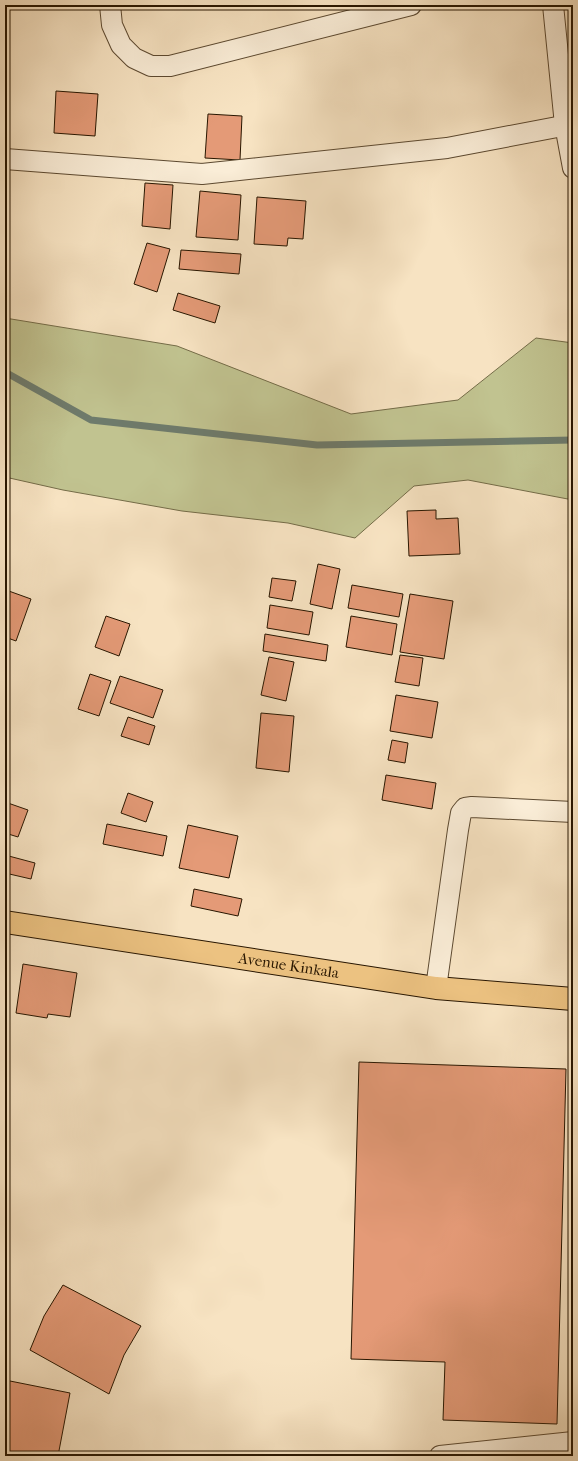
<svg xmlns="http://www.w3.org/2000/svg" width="578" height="1461" font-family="'IM FELL French Canon',serif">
	<rect width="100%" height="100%" fill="#f7e3c2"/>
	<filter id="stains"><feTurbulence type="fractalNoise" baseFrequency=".005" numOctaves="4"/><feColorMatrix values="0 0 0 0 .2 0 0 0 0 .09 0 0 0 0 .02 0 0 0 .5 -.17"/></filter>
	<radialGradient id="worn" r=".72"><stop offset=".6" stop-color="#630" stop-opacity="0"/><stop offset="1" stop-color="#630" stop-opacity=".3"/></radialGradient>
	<!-- green -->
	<polygon fill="#c1c390" stroke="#746c48" points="5,318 177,346 351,414 458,400 536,338 573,343 573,500 468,480 414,486 355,538 288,523 182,511 63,490 5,477"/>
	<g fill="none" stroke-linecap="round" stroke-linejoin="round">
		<!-- stream -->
		<polyline stroke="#6e7b6c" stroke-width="7" points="5,372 91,420 317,445 573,440"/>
	</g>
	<!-- building -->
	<g fill="#e49a77" stroke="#281600">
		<polygon points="56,91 98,94 95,136 54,133"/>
		<polygon points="208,114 242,116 240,160 205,158"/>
		<polygon points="145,183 173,185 170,229 142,226"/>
		<polygon points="200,191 241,195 238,240 196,237"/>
		<polygon points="257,197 306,201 303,239 288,238 287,246 254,244"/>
		<polygon points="147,243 170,249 157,292 134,284"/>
		<polygon points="181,250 241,254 239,274 179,269"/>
		<polygon points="178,293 220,306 215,323 173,310"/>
		<polygon points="436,510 436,519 458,518 460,554 409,556 407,511"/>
		<polygon points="318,564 340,569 332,609 310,604"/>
		<polygon points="272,578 296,581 292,601 269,597"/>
		<polygon points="352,585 403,594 399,617 348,608"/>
		<polygon points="6,590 31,599 16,641 5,637"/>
		<polygon points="410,594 453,601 444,659 400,652"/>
		<polygon points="270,605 313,612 309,635 267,628"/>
		<polygon points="106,616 130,624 119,656 95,647"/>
		<polygon points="351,616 397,624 392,655 346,647"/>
		<polygon points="265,634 328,645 326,661 263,651"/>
		<polygon points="400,655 423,658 419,686 395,682"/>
		<polygon points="269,657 294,662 286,701 261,695"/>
		<polygon points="90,674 111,681 99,716 78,709"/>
		<polygon points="120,676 163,690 153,718 110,703"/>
		<polygon points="396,695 438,702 432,738 390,731"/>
		<polygon points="261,713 294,716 289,772 256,768"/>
		<polygon points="128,717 155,726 149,745 121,736"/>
		<polygon points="392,740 408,743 405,763 388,760"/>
		<polygon points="386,775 436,783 432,809 382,800"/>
		<polygon points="128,793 153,802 146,822 121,813"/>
		<polygon points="5,802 28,810 18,837 5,833"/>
		<polygon points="107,824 167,836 163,856 103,844"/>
		<polygon points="188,825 238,836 229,878 179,868"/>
		<polygon points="5,855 35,863 31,879 5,873"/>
		<polygon points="194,889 242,899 238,916 191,906"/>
		<polygon points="23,964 77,973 70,1017 48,1014 47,1018 16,1013"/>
		<polygon points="359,1062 566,1069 557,1424 443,1420 445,1362 351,1359"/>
		<polygon points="63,1285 141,1326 124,1355 109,1394 30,1350 44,1316"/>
		<polygon points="5,1380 70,1393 58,1456 5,1456"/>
	</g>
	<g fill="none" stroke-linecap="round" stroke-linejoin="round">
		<defs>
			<g id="street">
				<polyline points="110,5 112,25 121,45 134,58 151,66 170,66 411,5"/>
				<polyline points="553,5 565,125 573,168"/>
				<polyline points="5,159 202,174 447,148 573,124"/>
				<polyline points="436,988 458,830 461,813 465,808 472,807 573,812"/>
				<polyline points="440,1456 573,1442"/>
			</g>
			<g id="primary">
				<path id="s1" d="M5,922L436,988L573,999"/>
			</g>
		</defs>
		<!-- street casing -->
		<use href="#street" stroke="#5c4930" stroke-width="22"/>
		<!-- primary casing -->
		<use href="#primary" stroke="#281600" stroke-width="24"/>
		<!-- street -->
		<use href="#street" stroke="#faedd7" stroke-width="20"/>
		<!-- primary -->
		<use href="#primary" stroke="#ecc281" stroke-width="22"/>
	</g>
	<g text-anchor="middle" stroke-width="3.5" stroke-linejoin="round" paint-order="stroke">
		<!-- street labels -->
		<g font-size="15" fill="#281600" stroke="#faedd7">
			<text dy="5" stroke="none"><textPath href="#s1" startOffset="287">Avenue Kinkala</textPath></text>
		</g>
	</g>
	<!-- margin -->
	<rect width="578" height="1461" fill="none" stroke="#f7e3c2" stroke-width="20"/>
	<rect x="6" y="6" width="566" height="1449" fill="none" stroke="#281600" stroke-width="2"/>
	<rect x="10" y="10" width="558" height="1441" fill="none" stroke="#281600"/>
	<rect width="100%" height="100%" filter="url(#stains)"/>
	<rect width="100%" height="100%" fill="url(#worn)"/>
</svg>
